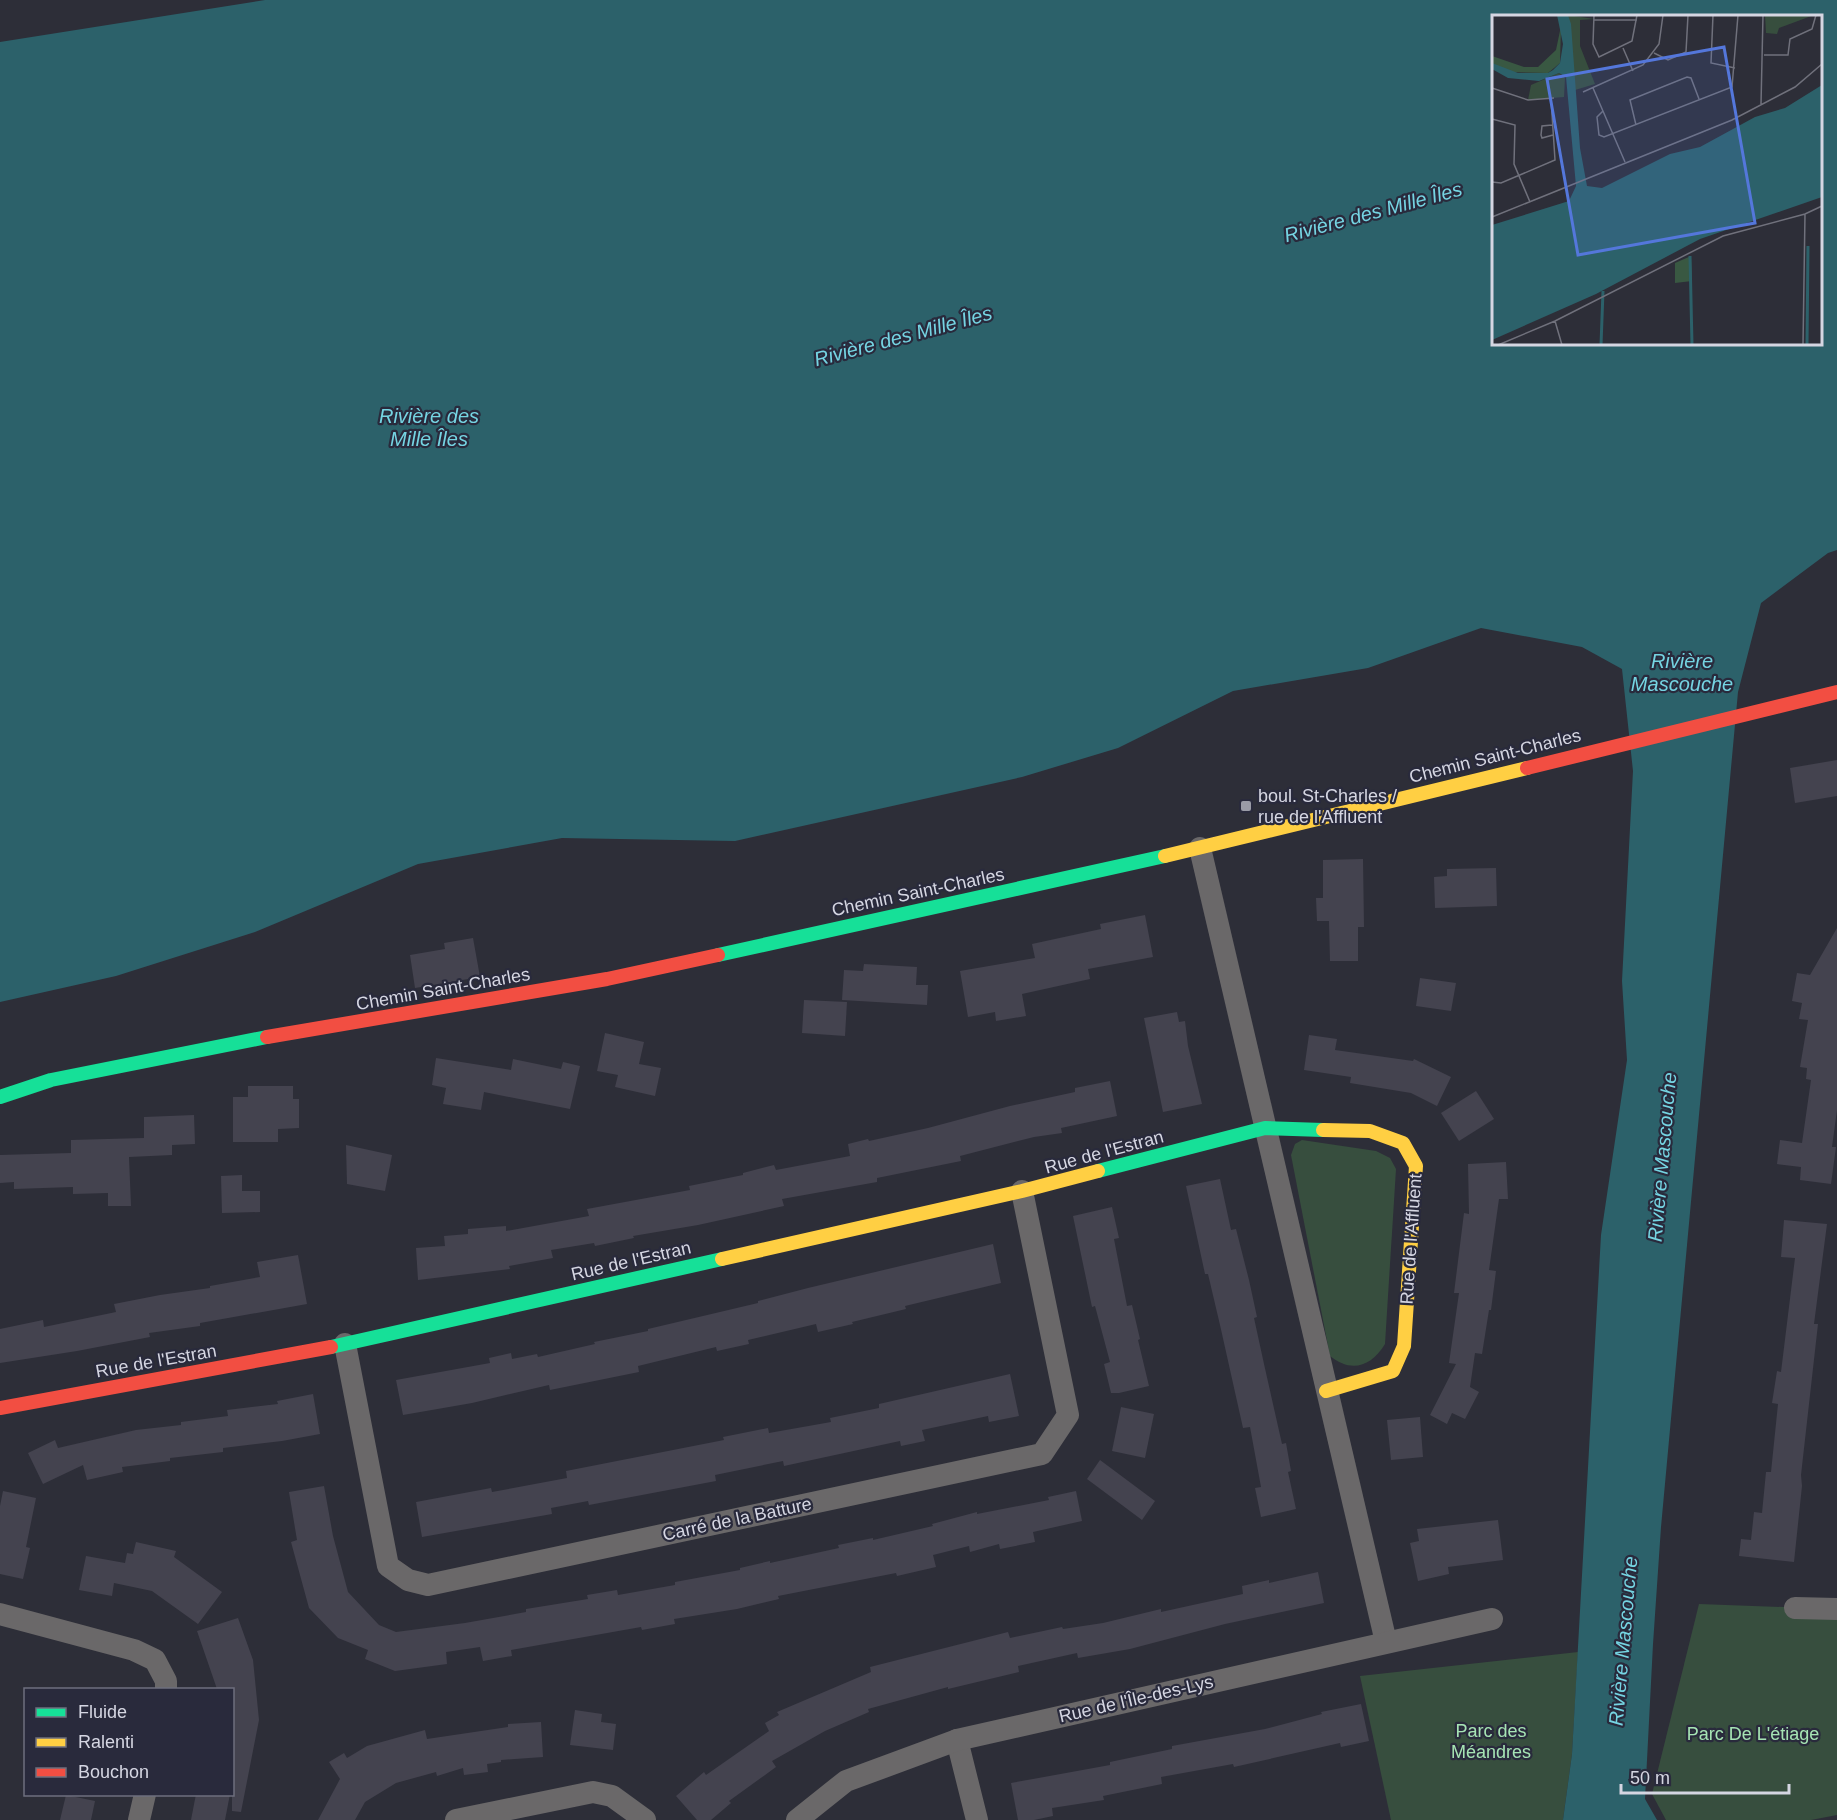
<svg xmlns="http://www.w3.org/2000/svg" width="1837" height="1820" font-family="Helvetica,sans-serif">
	<rect width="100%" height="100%" fill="#2d2e38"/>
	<!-- green -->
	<g fill="#374e3e">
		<path d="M1302,1140L1376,1151L1390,1158L1396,1169L1385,1344C1371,1367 1351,1373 1330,1356L1291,1155L1295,1144Z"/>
		<polygon points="1699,1604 1837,1609 1837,1815 1811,1820 1666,1820 1652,1794"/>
		<polygon points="1578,1652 1572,1754 1563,1820 1391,1820 1360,1676"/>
	</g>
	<!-- water -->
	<path fill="#2c616a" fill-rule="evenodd" d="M265,0H1837V550L1828,553L1761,603L1738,692L1661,1527L1653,1644L1645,1799L1657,1820H1563L1572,1754L1601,1235L1627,1060L1622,981L1633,771L1622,669L1582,647L1481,628L1368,668L1233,691L1118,748L1022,777L735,841L562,838L418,864L255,932L116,976L0,1002V42ZM1494,16H1820V344H1494Z"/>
	<!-- building -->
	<g fill="#44434f">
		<polygon points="1837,760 1837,796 1795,803 1790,768"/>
		<polygon points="1363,859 1364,927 1358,927 1358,961 1330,961 1329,921 1317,921 1316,898 1323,898 1323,860"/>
		<polygon points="1496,868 1497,906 1435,908 1434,877 1447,876 1447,869"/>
		<polygon points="1145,915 1153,957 1088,969 1090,979 1022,994 1026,1016 996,1021 995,1012 968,1017 960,971 1035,958 1032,944 1101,929 1100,924"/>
		<polygon points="1837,928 1837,1110 1832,1147 1836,1147 1831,1184 1800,1180 1801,1167 1777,1164 1780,1140 1802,1143 1811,1080 1806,1079 1807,1068 1800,1067 1808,1020 1799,1019 1802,1003 1792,1001 1797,973 1810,975"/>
		<polygon points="473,938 480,977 415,988 410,955 445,949 444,943"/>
		<polygon points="864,964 917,967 916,985 928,985 927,1005 842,1000 844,970 863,971"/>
		<polygon points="1420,978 1456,983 1451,1011 1416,1006"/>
		<polygon points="804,1000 847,1002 845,1036 802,1033"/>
		<polygon points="1177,1012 1179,1022 1185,1021 1188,1046 1202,1104 1163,1112 1144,1018"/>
		<polygon points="605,1033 644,1042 639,1064 661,1068 655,1096 615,1087 618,1075 597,1071"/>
		<polygon points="1309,1035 1337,1039 1335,1050 1413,1061 1414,1059 1451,1077 1437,1106 1411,1093 1350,1083 1351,1077 1304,1070"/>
		<polygon points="436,1058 511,1070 513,1059 561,1069 563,1062 580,1066 570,1109 484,1092 481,1110 443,1104 446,1088 432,1085"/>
		<polygon points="1110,1081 1117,1116 1061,1128 1062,1133 1034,1137 960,1156 961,1161 877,1178 877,1182 782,1199 784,1206 698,1225 633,1236 634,1238 595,1246 594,1243 551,1250 553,1258 509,1266 510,1269 418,1280 416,1248 445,1246 444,1236 468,1234 468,1229 506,1226 506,1231 589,1216 587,1209 690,1190 689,1186 743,1175 743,1173 774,1165 776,1170 850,1156 848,1144 868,1139 869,1141 928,1128 1010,1106 1075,1092 1075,1088"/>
		<polygon points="248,1086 293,1086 293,1099 299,1099 299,1128 278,1129 278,1142 233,1142 233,1097 248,1097"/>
		<polygon points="1476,1091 1494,1119 1459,1141 1441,1113"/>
		<polygon points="194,1115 195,1144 172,1145 172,1155 129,1157 131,1206 108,1206 108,1193 73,1194 73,1187 14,1189 14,1182 0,1183 0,1155 71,1153 71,1140 144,1138 144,1117"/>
		<polygon points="346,1145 392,1155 385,1191 347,1184"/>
		<polygon points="1506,1162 1508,1199 1499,1199 1489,1270 1496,1271 1491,1310 1489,1310 1482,1354 1475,1353 1470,1387 1479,1392 1465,1419 1452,1413 1447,1424 1430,1415 1456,1364 1449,1363 1459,1293 1454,1293 1464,1213 1469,1214 1468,1164"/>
		<polygon points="242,1175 242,1191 260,1191 260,1212 222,1213 221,1176"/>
		<polygon points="1220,1179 1231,1230 1236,1229 1249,1280 1257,1317 1254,1318 1264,1364 1282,1444 1286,1443 1291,1471 1288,1472 1296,1509 1261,1517 1255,1488 1261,1487 1250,1427 1243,1428 1220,1325 1208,1274 1205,1274 1186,1186"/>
		<polygon points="1112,1207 1119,1238 1114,1239 1127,1306 1132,1305 1140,1339 1138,1340 1149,1386 1119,1393 1111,1393 1104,1364 1110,1362 1095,1306 1092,1307 1073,1216"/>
		<polygon points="1784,1220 1827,1224 1814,1324 1818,1324 1801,1475 1802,1486 1794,1562 1739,1556 1741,1539 1751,1540 1754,1512 1762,1513 1766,1472 1771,1472 1778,1404 1772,1403 1777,1371 1781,1372 1795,1258 1781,1257"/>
		<polygon points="993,1244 1001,1283 905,1306 906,1309 852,1322 853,1324 818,1332 816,1324 748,1340 749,1344 717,1351 716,1347 638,1366 639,1372 550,1390 549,1385 472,1403 403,1415 396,1380 490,1363 489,1358 511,1353 512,1359 537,1354 538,1357 595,1344 594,1342 648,1331 648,1329 758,1303 758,1301 808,1288"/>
		<polygon points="298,1255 307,1304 200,1323 200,1326 149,1333 150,1337 77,1351 0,1363 0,1329 43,1320 44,1327 116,1312 114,1304 160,1295 210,1288 210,1286 260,1277 257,1262"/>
		<polygon points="1010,1374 1019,1416 989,1422 988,1416 922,1430 925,1441 901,1446 900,1441 784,1466 783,1461 715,1475 716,1481 589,1505 588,1501 551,1508 552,1514 422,1537 416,1502 491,1488 492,1492 567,1478 566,1471 724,1440 723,1437 768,1428 769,1433 831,1422 830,1418 879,1408 879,1404"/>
		<polygon points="313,1394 320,1434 282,1441 223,1448 223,1452 170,1458 170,1461 122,1467 123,1472 87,1480 83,1465 43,1484 28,1453 55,1440 58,1448 136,1430 181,1425 181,1422 228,1416 227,1410 278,1404 277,1401"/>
		<polygon points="1121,1407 1154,1414 1145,1458 1112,1451"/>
		<polygon points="1420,1417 1423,1457 1391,1460 1387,1420"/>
		<polygon points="1100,1460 1155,1501 1142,1520 1087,1479"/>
		<polygon points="324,1486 333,1536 348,1592 379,1625 396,1632 465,1623 526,1612 526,1609 588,1599 587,1595 617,1590 618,1595 675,1585 675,1582 740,1570 740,1568 770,1561 770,1563 839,1548 838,1545 873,1538 873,1540 933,1526 932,1524 977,1512 977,1514 1049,1500 1048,1497 1076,1491 1082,1521 1033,1532 1035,1542 1000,1549 999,1544 970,1552 969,1546 933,1555 936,1567 897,1576 896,1573 778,1596 779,1599 737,1609 674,1619 675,1624 642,1630 641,1627 511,1650 512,1656 483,1661 480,1647 446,1652 447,1664 395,1671 365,1659 368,1650 338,1638 309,1608 291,1542 297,1540 289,1492"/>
		<polygon points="3,1491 36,1498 26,1547 30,1548 23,1579 0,1574 0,1506"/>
		<polygon points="1498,1520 1503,1560 1448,1567 1449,1574 1418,1581 1410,1543 1419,1541 1417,1529"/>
		<polygon points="136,1542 176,1551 174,1557 222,1592 198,1624 152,1591 114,1583 112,1596 79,1590 86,1556 125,1563 127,1553 133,1554"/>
		<polygon points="1318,1572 1324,1603 1225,1624 1130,1649 1078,1658 1077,1653 1018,1666 1019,1672 948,1689 948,1687 868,1709 869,1712 825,1731 772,1761 776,1767 729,1801 731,1803 711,1820 697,1820 676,1796 704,1772 706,1775 769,1731 765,1723 779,1715 777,1712 871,1672 870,1667 1008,1632 1010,1638 1062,1627 1063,1629 1103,1623 1161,1609 1161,1612 1243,1594 1242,1586 1269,1580 1269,1583"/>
		<polygon points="238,1618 253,1660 259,1720 241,1812 232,1811 232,1689 217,1689 197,1631"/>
		<polygon points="1361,1704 1369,1741 1341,1747 1340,1743 1234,1767 1233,1764 1161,1777 1162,1784 1103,1796 1104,1800 1052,1808 1053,1816 1034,1820 1018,1820 1011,1783 1110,1765 1110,1762 1172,1749 1172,1746 1265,1729 1322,1714 1321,1712"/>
		<polygon points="575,1710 602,1714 601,1722 616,1724 613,1750 570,1745"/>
		<polygon points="541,1722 543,1757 501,1760 501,1762 487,1764 488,1772 464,1775 463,1768 437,1776 436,1772 396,1783 365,1802 355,1820 318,1820 340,1779 329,1762 344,1753 347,1758 367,1746 425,1730 427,1739 508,1727 508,1724"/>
		<polygon points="196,1794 230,1794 225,1820 191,1820"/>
		<polygon points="66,1795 95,1801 91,1820 60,1820"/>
	</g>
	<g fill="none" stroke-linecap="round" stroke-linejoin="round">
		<!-- street -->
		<g stroke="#6a6869" stroke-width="22">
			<polyline points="1200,848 1386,1642"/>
			<polyline points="345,1344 388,1566 408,1580 428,1585 1042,1454 1068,1415 1022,1191"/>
			<polyline points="1795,1608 1837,1609"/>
			<polyline points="0,1614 134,1650 155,1660 166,1681 166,1690"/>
			<polyline points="957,1740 977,1820"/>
			<polyline points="139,1820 145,1794"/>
			<polyline points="456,1820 593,1792 612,1796 645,1820"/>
			<polyline points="797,1820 846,1781 957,1740 1492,1619"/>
		</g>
		<!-- fast -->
		<g stroke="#16e098" stroke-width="14">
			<polyline points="718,955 1165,856"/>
			<polyline points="0,1097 51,1080 267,1037"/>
			<polyline points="1098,1171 1265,1128 1323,1130"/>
			<polyline points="331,1347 722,1259"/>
		</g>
		<!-- slow -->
		<g stroke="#ffcf43" stroke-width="14">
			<polyline points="1165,856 1527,768"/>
			<polyline points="1323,1130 1370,1131 1403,1143 1416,1166 1404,1346 1393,1371 1326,1391"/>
			<polyline points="722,1259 1022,1191 1098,1171"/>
		</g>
		<!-- jam -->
		<g stroke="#f24e42" stroke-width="14">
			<polyline points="1527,768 1837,692"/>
			<polyline points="267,1037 607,979 718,955"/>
			<polyline points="0,1408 331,1347"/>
		</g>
	</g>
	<!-- markers -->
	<rect fill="#9a9ba6" stroke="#292a3c" stroke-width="2" x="1240" y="800" width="12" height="12" rx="3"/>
	<g text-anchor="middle" stroke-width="4.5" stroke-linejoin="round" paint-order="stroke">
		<!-- street labels -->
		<g font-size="18" fill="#d5d6e2" stroke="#292a3c">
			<text transform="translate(1495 756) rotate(-14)" y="6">Chemin Saint-Charles</text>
			<text transform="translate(918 892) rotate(-12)" y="6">Chemin Saint-Charles</text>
			<text transform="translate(443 989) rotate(-10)" y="6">Chemin Saint-Charles</text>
			<text transform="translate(1104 1152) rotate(-15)" y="6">Rue de l'Estran</text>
			<text transform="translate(1411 1239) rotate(-86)" y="6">Rue de l'Affluent</text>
			<text transform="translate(631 1261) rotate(-13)" y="6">Rue de l'Estran</text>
			<text transform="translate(156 1361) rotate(-10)" y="6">Rue de l'Estran</text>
			<text transform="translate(737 1519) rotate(-12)" y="6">Carré de la Batture</text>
			<text transform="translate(1136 1699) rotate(-13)" y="6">Rue de l'Île-des-Lys</text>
		</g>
		<!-- poi labels -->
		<g font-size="18" fill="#d5d6e2" stroke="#292a3c" text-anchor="start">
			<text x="1258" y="802">boul. St-Charles /<tspan x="1258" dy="21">rue de l'Affluent</tspan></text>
		</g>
		<!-- park labels -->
		<g font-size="18" fill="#a6e4b4" stroke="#292a3c">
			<text x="1491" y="1737">Parc des<tspan x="1491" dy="21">Méandres</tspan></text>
			<text x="1753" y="1740">Parc De L'étiage</text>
		</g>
		<!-- water labels -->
		<g font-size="20" font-style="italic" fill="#75d4e2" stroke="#292a3c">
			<text transform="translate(1373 212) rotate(-15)" y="7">Rivière des Mille Îles</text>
			<text transform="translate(903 336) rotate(-15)" y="7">Rivière des Mille Îles</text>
			<text x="429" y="423">Rivière des<tspan x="429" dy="23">Mille Îles</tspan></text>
			<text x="1682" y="668">Rivière<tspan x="1682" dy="23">Mascouche</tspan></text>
			<text transform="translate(1662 1157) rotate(-85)" y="7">Rivière Mascouche</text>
			<text transform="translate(1623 1641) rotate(-85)" y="7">Rivière Mascouche</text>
		</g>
	</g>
	<!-- overview -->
	<g transform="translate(1492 15)">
		<rect width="330" height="330" fill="#2d2e38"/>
		<path d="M76,0L102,4L88,5V31L103,69L83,75ZM273,0H322L287,13L285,19L274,18ZM67,58L73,63L72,82L36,85L39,70Z" fill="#374e3e"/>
		<path d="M69,11L68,48L56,58L14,57L0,48V41L32,52H46L64,35ZM199,241L200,266L183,268V248Z" fill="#395842"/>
		<path d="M65,0H76L79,9L88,133L95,171L110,173L178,139L208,132L263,102L293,93L330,70V182L208,224L104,279L0,325V210L77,186L84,171L74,62L67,58L47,66L16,63L0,54V48L26,58H56L61,55L68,48L71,29Z" fill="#2c616a"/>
		<path fill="none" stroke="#2c616a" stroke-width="3" d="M198,241L200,330M109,330L111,276M315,330L316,231"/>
		<path fill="none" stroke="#70717c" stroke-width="1.5" d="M102,0L101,29L107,42L140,26L145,0M221,0L219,48L243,53M102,5H145M131,33L141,56M162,38L176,45L194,37L196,0M272,40H296L298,24L320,14L324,0M0,73L36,85L62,83M101,73L133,147M91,77L151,50L167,29L171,0M269,89L271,0M111,96L105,102L107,120L112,122L240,72L246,0M0,104L23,110L22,149L38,187M60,110L50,111L49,120L50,123L61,120M144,110L138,85L195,62L199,63L207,84M0,167L9,168L63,145L59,84M0,202L240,105L303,72L330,49M63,306L70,330M6,330L63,306L231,221L313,199L330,191M311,330L313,199"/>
		<path fill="#5477db" fill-opacity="0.15" stroke="#5477db" stroke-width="3" d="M232,32L263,208L86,240L55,64Z"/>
		<rect width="330" height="330" fill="none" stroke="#d5d6e2" stroke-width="3"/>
	</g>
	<!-- legend -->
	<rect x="24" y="1688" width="210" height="108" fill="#292a3c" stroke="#6e6f7e" stroke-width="1.5"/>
	<rect x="36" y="1708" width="30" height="9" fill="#16e098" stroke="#6e6f7e" stroke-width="1.5"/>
	<text x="78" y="1718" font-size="18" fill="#d5d6e2">Fluide</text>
	<rect x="36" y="1738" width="30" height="9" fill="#ffcf43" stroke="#6e6f7e" stroke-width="1.5"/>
	<text x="78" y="1748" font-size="18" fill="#d5d6e2">Ralenti</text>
	<rect x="36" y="1768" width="30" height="9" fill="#f24e42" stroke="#6e6f7e" stroke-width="1.5"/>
	<text x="78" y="1778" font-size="18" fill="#d5d6e2">Bouchon</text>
	<!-- scale -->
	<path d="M1621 1784v9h168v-9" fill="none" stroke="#d5d6e2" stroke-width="3"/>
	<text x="1630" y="1784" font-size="18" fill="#d5d6e2" stroke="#292a3c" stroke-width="4.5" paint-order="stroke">50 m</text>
</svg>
